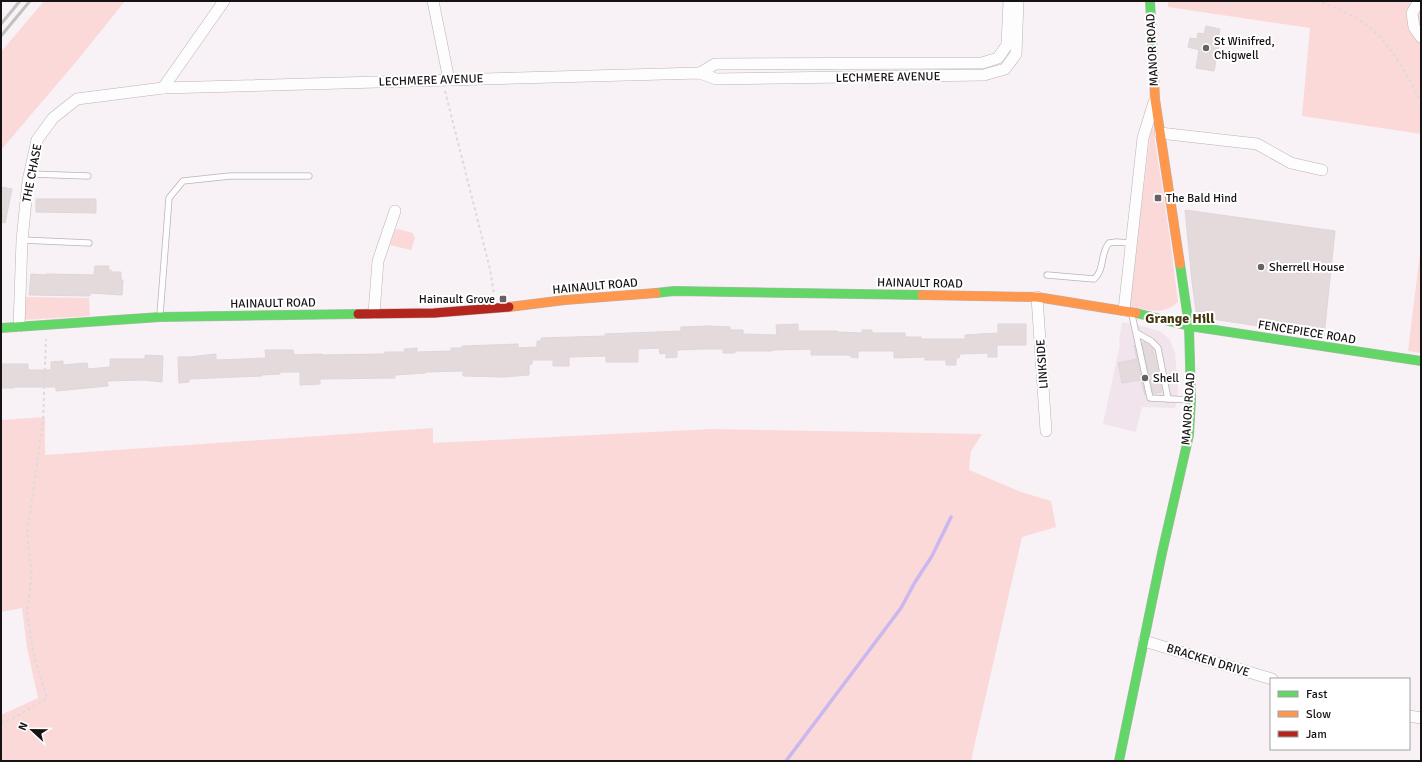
<svg xmlns="http://www.w3.org/2000/svg" width="1422" height="762" font-family="Signika,sans-serif">
	<rect width="100%" height="100%" fill="#f8f1f5"/>
	<!-- built -->
	<polygon fill="#f2e4ec" points="1122,322 1142,326 1159,331 1166,336 1170,340 1175,353 1178,391 1175,408 1142,407 1136,432 1103,424 1120,344 1119,340"/>
	<!-- green -->
	<g fill="#fbd9d8">
		<polygon points="44,1 125,1 80,57 1,150 1,52"/>
		<polygon points="1168,1 1421,1 1421,134 1302,116 1310,28 1168,7"/>
		<path d="M1152,120L1170,239L1178,302C1162,316 1147,310 1129,306Z"/>
		<polygon points="398,229 413,233 415,238 411,250 390,245 395,230"/>
		<polygon points="1421,246 1421,353 1408,351"/>
		<polygon points="24,297 89,298 90,316 23,320"/>
		<polygon points="45,417 45,455 433,428 433,443 712,429 982,434 971,451 969,470 1021,492 1051,501 1056,527 1022,537 972,756 972,761 1,761 1,715 38,698 27,648 22,608 1,612 1,420"/>
	</g>
	<g fill="none" stroke-linecap="round" stroke-linejoin="round">
		<!-- stream -->
		<polyline stroke="#cbb7ef" stroke-width="3.5" points="786,761 901,608 915,582 932,556 951,517"/>
	</g>
	<!-- building -->
	<g fill="#e4dadc" stroke="#dcd7da">
		<polygon points="1206,26 1220,29 1217,44 1219,44 1214,71 1196,68 1199,50 1188,47 1190,38 1197,39 1198,33 1204,34"/>
		<polygon points="1,187 12,189 5,223 1,222"/>
		<polygon points="36,199 96,199 96,213 36,212"/>
		<polygon points="1185,210 1335,231 1324,336 1199,317 1196,311 1192,282"/>
		<polygon points="95,266 109,266 108,270 111,270 111,272 121,272 121,280 123,280 122,295 90,293 90,296 29,295 31,274 46,275 46,274 94,275"/>
		<polygon points="798,324 798,331 837,331 837,332 862,333 862,330 872,330 872,333 905,333 905,337 921,337 921,339 965,339 965,335 998,333 998,324 1026,324 1026,345 997,345 997,357 988,357 988,353 960,354 959,358 956,358 956,365 946,365 946,360 925,360 925,357 894,358 894,351 858,351 858,358 851,357 849,355 811,355 811,349 772,350 772,351 735,351 735,353 723,353 723,349 701,349 677,350 677,357 666,358 666,353 660,354 659,348 638,349 638,362 606,362 606,356 569,357 569,366 553,366 553,360 532,360 532,364 529,365 529,375 503,377 463,376 463,371 425,372 425,373 395,375 395,378 320,379 320,384 300,385 300,372 280,372 280,374 261,375 262,376 189,379 189,382 179,383 178,357 189,357 216,354 216,360 266,358 265,350 293,350 294,355 322,354 322,355 385,354 385,352 405,352 404,349 417,348 417,352 451,351 451,348 462,348 462,346 518,344 518,348 537,347 537,341 541,341 541,338 606,336 605,334 681,331 681,327 709,326 730,327 730,330 743,330 743,334 777,335 776,325"/>
		<polygon points="1145,342 1153,349 1162,392 1153,393 1142,343"/>
		<polygon points="1134,345 1145,395 1141,380 1122,383 1118,363 1137,359"/>
		<polygon points="145,355 163,356 162,382 144,380 107,381 108,386 56,391 56,387 14,387 14,388 1,388 1,364 28,364 28,370 51,370 51,362 63,361 63,365 87,363 88,369 110,367 110,359 145,359"/>
	</g>
	<g fill="none" stroke-linecap="round" stroke-linejoin="round">
		<defs>
			<g id="lane">
				<polyline points="30,174 88,176"/>
				<polyline points="22,240 89,243"/>
				<path d="M1047,275L1094,279C1105,270 1100,253 1109,243L1116,242L1131,243"/>
				<polyline points="160,315 169,198 183,181 230,176 309,176"/>
				<polyline points="1132,315 1150,398 1191,400"/>
				<polyline points="1137,333 1151,341 1158,348 1168,399"/>
			</g>
			<g id="street">
				<polyline points="433,1 449,80"/>
				<polyline points="1419,1 1412,13 1414,27 1421,37"/>
				<polyline points="700,73 715,64 982,63 998,58 1007,45 1009,1"/>
				<polyline points="163,88 224,1"/>
				<polyline points="1160,133 1257,144 1291,163 1322,170"/>
				<polyline points="1037,297 1046,431"/>
				<polyline points="1124,310 1143,138 1154,102"/>
				<polyline points="374,313 378,261 395,211"/>
				<polyline points="19,326 22,240 28,181 37,140 53,118 77,99 163,88 700,73 716,79 984,75 1005,69 1016,54 1018,1"/>
				<polyline points="1144,641 1272,679"/>
				<polyline points="1409,716 1421,718"/>
			</g>
			<g id="fast">
				<polyline points="1150,1 1154,76"/>
				<polyline points="656,293 674,291 922,295"/>
				<polyline points="1136,313 1189,326 1421,361"/>
				<polyline points="1,328 160,317 358,314"/>
				<polyline points="1119,761 1162,553 1189,435 1191,400 1189,326 1180,264"/>
			</g>
			<g id="slow">
				<polyline points="1154,76 1155,99 1180,264"/>
				<polyline points="922,295 1037,297 1136,313"/>
				<polyline points="509,307 565,300 656,293"/>
			</g>
			<polyline id="jam" points="358,314 434,313 509,307"/>
		</defs>
		<!-- lane casing -->
		<use href="#lane" stroke="#b9b4b7" stroke-width="7"/>
		<!-- street casing -->
		<use href="#street" stroke="#b9b4b7" stroke-width="12"/>
		<!-- fast casing -->
		<use href="#fast" stroke="#b9b4b7" stroke-width="10"/>
		<!-- slow casing -->
		<use href="#slow" stroke="#b9b4b7" stroke-width="10"/>
		<!-- jam casing -->
		<use href="#jam" stroke="#b9b4b7" stroke-width="10"/>
		<!-- path -->
		<g stroke="#dddadc" stroke-width="2" stroke-dasharray="3 3" stroke-linecap="butt">
			<path d="M1316,1C1377,19 1393,49 1421,101"/>
			<polyline points="445,91 490,269 494,294"/>
			<polyline points="1,723 14,718 47,698 34,657 27,614 32,574 27,535 43,421 46,339"/>
		</g>
		<!-- lane -->
		<use href="#lane" stroke="#fefdfe" stroke-width="5.5"/>
		<!-- street -->
		<use href="#street" stroke="#fefdfe" stroke-width="11"/>
		<!-- fast -->
		<use href="#fast" stroke="#63d668" stroke-width="9"/>
		<!-- slow -->
		<use href="#slow" stroke="#ff974d" stroke-width="9"/>
		<!-- jam -->
		<use href="#jam" stroke="#b3261e" stroke-width="9"/>
		<!-- rail -->
		<g stroke="#c2c1c1" stroke-width="3">
			<polyline points="1,24 20,1"/>
			<polyline points="1,36 30,1"/>
		</g>
	</g>
	<!-- markers -->
	<g fill="#666163" stroke="#fff" stroke-width="1.5">
		<circle cx="1206" cy="48" r="4"/>
		<rect x="1154" y="194" width="8" height="8" rx="2"/>
		<circle cx="1261" cy="267" r="4"/>
		<rect x="499" y="295" width="8" height="8" rx="2"/>
		<circle cx="1145" cy="378" r="4"/>
	</g>
	<g text-anchor="middle" stroke-width="4" stroke-linejoin="round" paint-order="stroke">
		<!-- poi labels -->
		<g font-size="12" fill="#171315" stroke="#fff" text-anchor="start">
			<text x="1214" y="45">St Winifred,<tspan x="1214" dy="14">Chigwell</tspan></text>
			<text x="1166" y="202">The Bald Hind</text>
			<text x="1269" y="271">Sherrell House</text>
			<text x="495" y="303" text-anchor="end">Hainault Grove</text>
			<text x="1153" y="382">Shell</text>
		</g>
		<!-- street labels -->
		<g font-size="12" fill="#171315" stroke="#fff">
			<text transform="translate(1152 50) rotate(-93)" y="4">MANOR ROAD</text>
			<text transform="translate(888 77) rotate(-1)" y="4">LECHMERE AVENUE</text>
			<text transform="translate(431 80) rotate(-2)" y="4">LECHMERE AVENUE</text>
			<text transform="translate(32 173) rotate(-79)" y="4">THE CHASE</text>
			<text transform="translate(920 283) rotate(1)" y="4">HAINAULT ROAD</text>
			<text transform="translate(595 286) rotate(-5)" y="4">HAINAULT ROAD</text>
			<text transform="translate(273 303) rotate(-1)" y="4">HAINAULT ROAD</text>
			<text transform="translate(1307 332) rotate(9)" y="4">FENCEPIECE ROAD</text>
			<text transform="translate(1042 364) rotate(-94)" y="4">LINKSIDE</text>
			<text transform="translate(1188 409) rotate(-86)" y="4">MANOR ROAD</text>
			<text transform="translate(1208 660) rotate(17)" y="4">BRACKEN DRIVE</text>
		</g>
		<!-- quarter labels -->
		<g font-size="14" font-weight="bold" fill="#43360c" stroke="#fff">
			<text x="1180" y="323">Grange Hill</text>
		</g>
	</g>
	<!-- border -->
	<rect width="1422" height="762" fill="none" stroke="#171315" stroke-width="4"/>
	<!-- legend -->
	<rect x="1270" y="678" width="140" height="72" fill="#ffffff" stroke="#a2a1a1"/>
	<rect x="1278" y="691" width="20" height="6" fill="#63d668" stroke="#a2a1a1"/>
	<text x="1306" y="698" font-size="12" fill="#171315">Fast</text>
	<rect x="1278" y="711" width="20" height="6" fill="#ff974d" stroke="#a2a1a1"/>
	<text x="1306" y="718" font-size="12" fill="#171315">Slow</text>
	<rect x="1278" y="731" width="20" height="6" fill="#b3261e" stroke="#a2a1a1"/>
	<text x="1306" y="738" font-size="12" fill="#171315">Jam</text>
	<!-- north arrow -->
	<g transform="translate(32 730) rotate(292)" stroke="#ffffff" stroke-width="3" paint-order="stroke">
	<path d="M0-3L7 15L0 10L-7 15Z" fill="#171315"/>
	<text y="-6" font-size="11" font-weight="bold" text-anchor="middle" fill="#171315">N</text>
	</g>
</svg>
